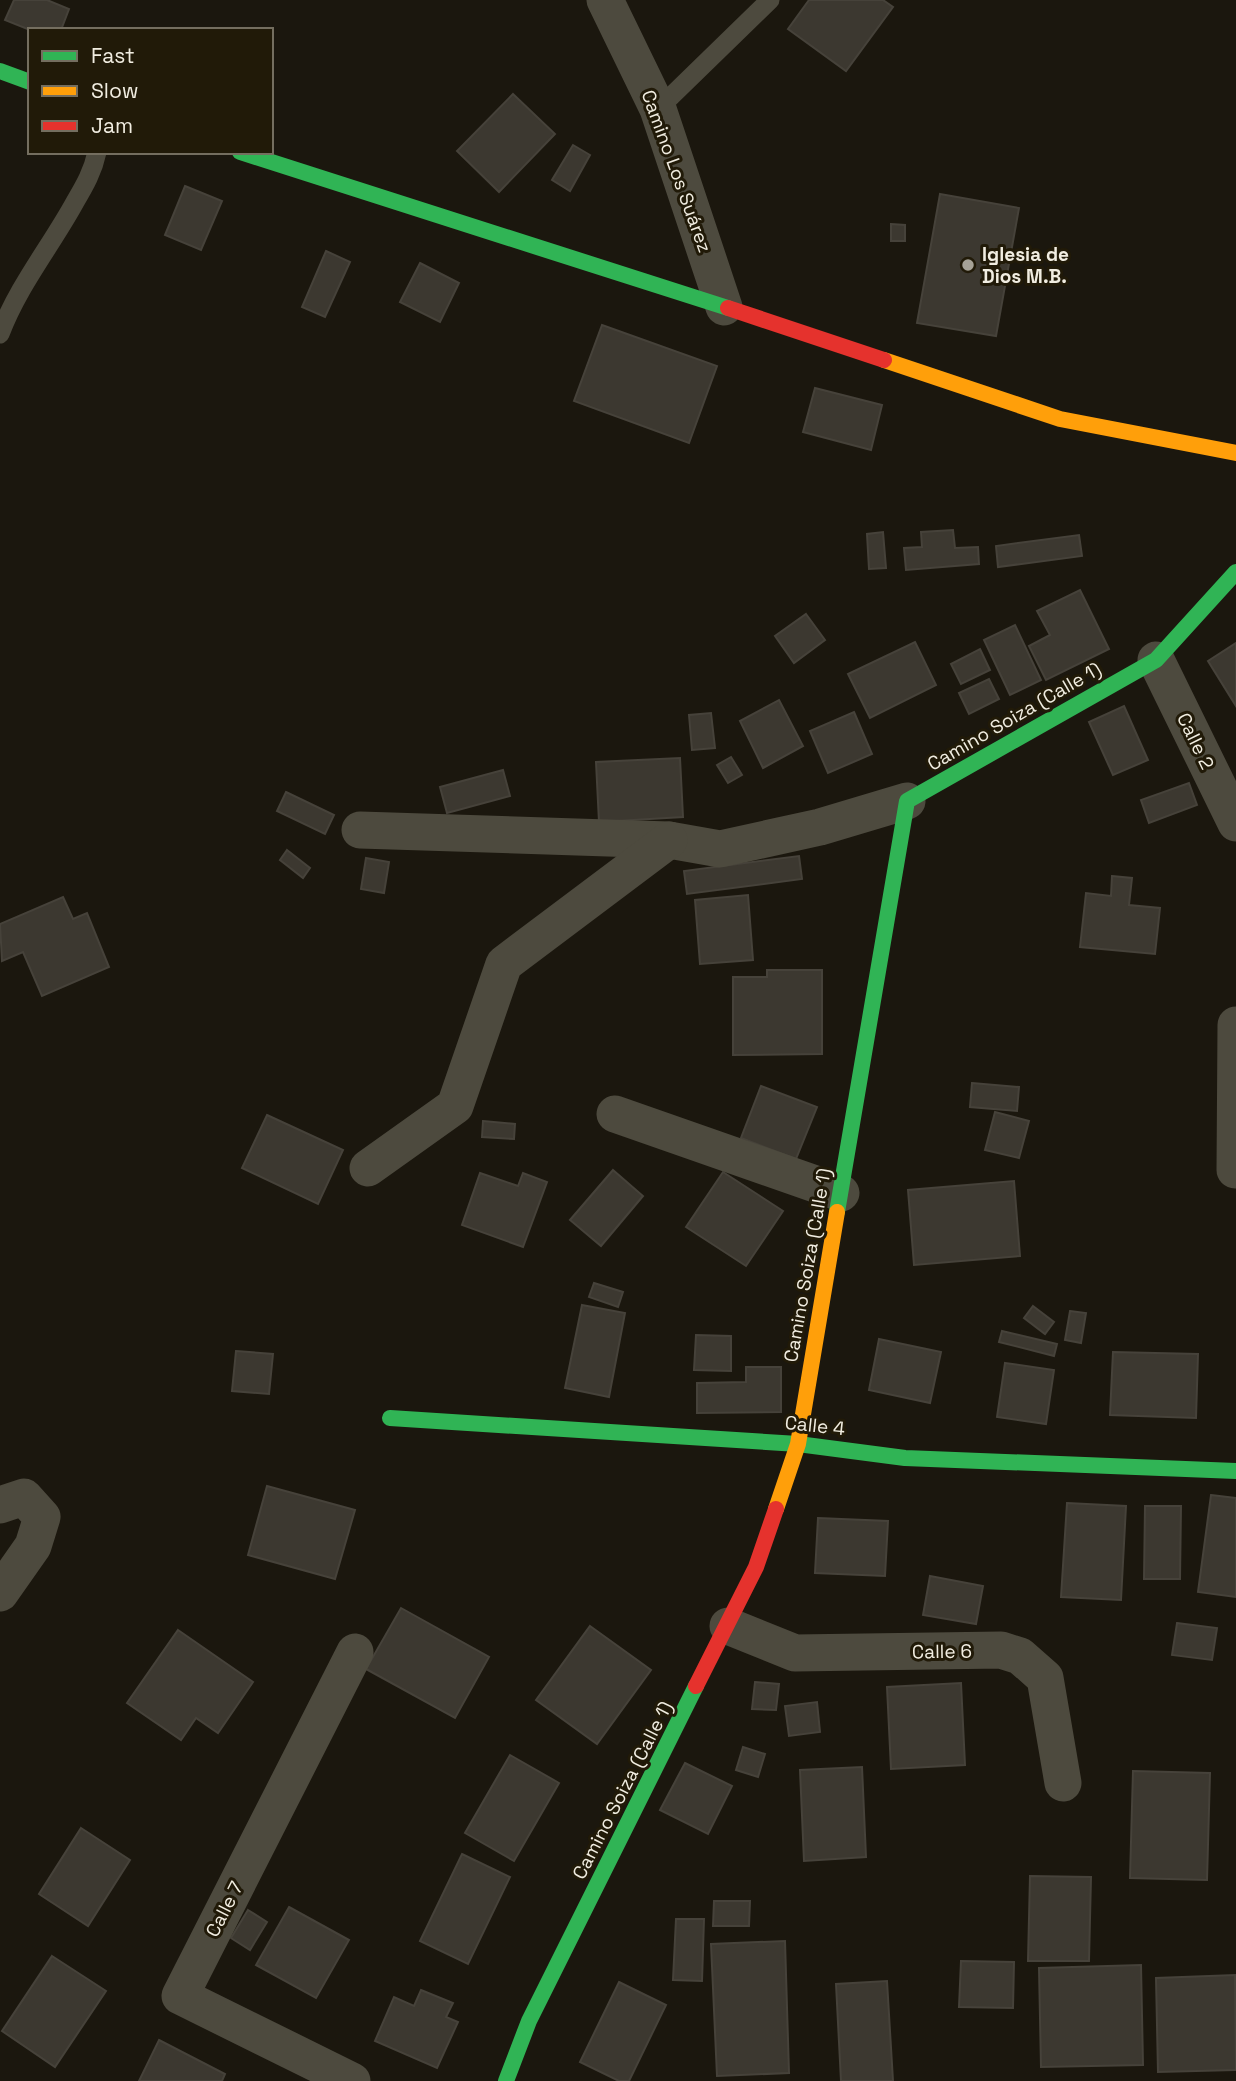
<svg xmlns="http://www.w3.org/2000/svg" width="1236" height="2081" font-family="'Space Grotesk',sans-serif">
	<rect width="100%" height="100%" fill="#1b170e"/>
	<!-- building -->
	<g fill="#3c3830" stroke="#46423a" stroke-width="2">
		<polygon points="14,0 47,0 69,9 61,30 30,30 5,20"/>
		<polygon points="809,0 883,0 893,7 846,71 788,29"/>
		<polygon points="513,94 555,134 499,192 457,151"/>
		<polygon points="573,145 590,155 570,191 552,180"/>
		<polygon points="185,186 222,201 201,250 165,235"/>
		<polygon points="940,194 1019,208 996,336 917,323"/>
		<polygon points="891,224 905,225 905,241 891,241"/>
		<polygon points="326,251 350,262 325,317 302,307"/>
		<polygon points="420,263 459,283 440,322 400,302"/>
		<polygon points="602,325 717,366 689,443 574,401"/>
		<polygon points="815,388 882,405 871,450 803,432"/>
		<polygon points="953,530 955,548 978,547 979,564 906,570 904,548 922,547 921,532"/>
		<polygon points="883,532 886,568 869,569 867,534"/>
		<polygon points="1079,535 1082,556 998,567 996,546"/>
		<polygon points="1080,590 1109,649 1046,680 1029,646 1050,635 1037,611"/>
		<polygon points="806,614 825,640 794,663 775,636"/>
		<polygon points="1015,625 1041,680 1010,695 984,640"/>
		<polygon points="915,642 936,685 870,718 848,674"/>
		<polygon points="1236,643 1236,706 1208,661"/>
		<polygon points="980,649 990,670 961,684 951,664"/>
		<polygon points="989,679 999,699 969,714 959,693"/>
		<polygon points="779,700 803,746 763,768 740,721"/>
		<polygon points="1124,706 1148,760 1113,775 1089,722"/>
		<polygon points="854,712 872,754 828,773 810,731"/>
		<polygon points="711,713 715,748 692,750 689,715"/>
		<polygon points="731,757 742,775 728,783 717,765"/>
		<polygon points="680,758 683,817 599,822 596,762"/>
		<polygon points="503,770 510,796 447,813 440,787"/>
		<polygon points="1189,783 1197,805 1149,823 1141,800"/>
		<polygon points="286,792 334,815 325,834 277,811"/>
		<polygon points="287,850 310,868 303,878 280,860"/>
		<polygon points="799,856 802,879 687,894 684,871"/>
		<polygon points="366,858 389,862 384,893 361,889"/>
		<polygon points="1112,876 1132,878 1129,905 1160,908 1155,954 1080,947 1086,893 1111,896"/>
		<polygon points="748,895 753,960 700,964 695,900"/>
		<polygon points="63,897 73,919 87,913 109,967 42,996 23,952 2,961 0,924"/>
		<polygon points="767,970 822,970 822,1054 733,1055 733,977 767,977"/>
		<polygon points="972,1083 1019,1087 1017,1111 970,1107"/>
		<polygon points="761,1086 817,1107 796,1159 741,1138"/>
		<polygon points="995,1112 1029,1121 1019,1158 985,1150"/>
		<polygon points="267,1115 343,1150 318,1204 242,1168"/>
		<polygon points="483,1121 515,1124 514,1139 482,1137"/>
		<polygon points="613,1170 643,1196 601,1246 570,1220"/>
		<polygon points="723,1172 783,1211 746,1266 686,1227"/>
		<polygon points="480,1173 518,1186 523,1173 547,1182 523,1247 462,1225"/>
		<polygon points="1014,1181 1020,1256 914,1265 908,1190"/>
		<polygon points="594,1283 623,1292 618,1307 589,1297"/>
		<polygon points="582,1305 625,1313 609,1397 565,1388"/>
		<polygon points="1033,1306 1054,1322 1045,1334 1024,1318"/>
		<polygon points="1070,1311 1086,1313 1081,1343 1065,1340"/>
		<polygon points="1002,1331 1057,1344 1054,1356 999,1342"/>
		<polygon points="696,1335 731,1336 731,1371 694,1370"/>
		<polygon points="879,1339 941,1352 930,1403 869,1390"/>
		<polygon points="236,1351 273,1354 269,1394 232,1391"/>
		<polygon points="1113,1352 1198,1354 1196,1418 1110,1415"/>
		<polygon points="1005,1363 1054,1370 1046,1424 997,1417"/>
		<polygon points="746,1367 781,1367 781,1412 697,1413 697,1383 746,1382"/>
		<polygon points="267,1486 355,1510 335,1579 248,1555"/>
		<polygon points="1211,1495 1236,1498 1236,1597 1198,1592"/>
		<polygon points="1067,1503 1126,1506 1121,1600 1061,1597"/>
		<polygon points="1145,1506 1181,1506 1180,1579 1144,1579"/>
		<polygon points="818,1518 888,1521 885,1576 815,1573"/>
		<polygon points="930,1576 983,1586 976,1624 923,1615"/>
		<polygon points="401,1608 489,1657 455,1718 366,1669"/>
		<polygon points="1177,1623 1217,1628 1212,1660 1172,1655"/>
		<polygon points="590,1626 651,1670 597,1744 536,1700"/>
		<polygon points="178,1630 253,1682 218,1733 196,1718 181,1740 127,1703"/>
		<polygon points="755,1682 779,1684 776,1710 752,1709"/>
		<polygon points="961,1683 965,1765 891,1769 887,1687"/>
		<polygon points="817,1702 820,1732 789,1736 785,1706"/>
		<polygon points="743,1747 765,1754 758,1777 736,1770"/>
		<polygon points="510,1755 559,1783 514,1861 465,1833"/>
		<polygon points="685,1763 732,1786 708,1834 660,1810"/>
		<polygon points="862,1767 866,1857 804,1861 800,1770"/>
		<polygon points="1133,1771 1210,1773 1207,1880 1130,1878"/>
		<polygon points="81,1828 130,1860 88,1926 39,1894"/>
		<polygon points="462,1854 510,1877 468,1964 420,1941"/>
		<polygon points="1030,1876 1091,1877 1089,1961 1028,1961"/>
		<polygon points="714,1901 750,1901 749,1926 713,1926"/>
		<polygon points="289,1907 349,1940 316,1998 256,1965"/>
		<polygon points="248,1910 267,1922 250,1950 231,1938"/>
		<polygon points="676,1919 704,1919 702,1981 673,1980"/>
		<polygon points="785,1941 789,2073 717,2076 711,1944"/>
		<polygon points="52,1956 106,1991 55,2067 2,2031"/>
		<polygon points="961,1961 1014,1962 1013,2008 959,2007"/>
		<polygon points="1141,1965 1143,2065 1041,2067 1039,1968"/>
		<polygon points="1235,1975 1236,2070 1158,2072 1156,1978"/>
		<polygon points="887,1981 893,2081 841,2081 836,1984"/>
		<polygon points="619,1982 666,2005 629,2081 619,2081 580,2062"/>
		<polygon points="421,1990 453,2003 446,2017 458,2022 437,2068 375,2041 394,1997 414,2006"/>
		<polygon points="159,2040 225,2074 222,2081 139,2081"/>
	</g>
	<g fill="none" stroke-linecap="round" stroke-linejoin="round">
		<!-- lane -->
		<g stroke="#4d4a3e" stroke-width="19">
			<polyline points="658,109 770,0"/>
			<path d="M0,334C18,286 51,246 75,202C85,185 93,171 97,152"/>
		</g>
		<!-- street -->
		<g stroke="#4d4a3e" stroke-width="37">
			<polyline points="605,0 658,109 724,307"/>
			<polyline points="1156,660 1236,823"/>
			<polyline points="360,830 669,840 720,849 820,827 907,801"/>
			<polyline points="615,1114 841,1193"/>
			<polyline points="368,1168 455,1106 504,964 669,840"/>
			<polyline points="1235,1170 1236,1025"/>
			<polyline points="0,1505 24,1497 42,1517 33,1546 0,1593"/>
			<polyline points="728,1626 795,1653 1001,1650 1020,1656 1045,1678 1063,1783"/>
			<polyline points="352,2081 180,1996 355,1652"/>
		</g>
		<!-- fast -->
		<g stroke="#30b455" stroke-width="16">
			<polyline points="0,71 30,82"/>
			<polyline points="240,152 728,308"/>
			<polyline points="837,1212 907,801 1156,660 1236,572"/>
			<polyline points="390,1418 798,1444 905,1458 1236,1471"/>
			<polyline points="506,2081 529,2021 696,1686"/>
		</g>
		<!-- slow -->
		<g stroke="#ff9f0a" stroke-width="16">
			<polyline points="884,360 1060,419 1236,453"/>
			<polyline points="776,1509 798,1444 837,1212"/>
		</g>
		<!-- jam -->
		<g stroke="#e5322d" stroke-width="16">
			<polyline points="728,308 884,360"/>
			<polyline points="696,1686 756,1567 776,1509"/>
		</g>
	</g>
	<!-- markers -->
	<circle fill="#a6a297" stroke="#211a08" stroke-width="2.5" cx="968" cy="265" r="7"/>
	<g text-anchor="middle" stroke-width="6" stroke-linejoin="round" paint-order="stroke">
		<!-- street labels -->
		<g font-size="19" fill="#f1ede1" stroke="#211a08">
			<text transform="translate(677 171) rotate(70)" y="7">Camino Los Suárez</text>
			<text transform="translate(1014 716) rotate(-30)" y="7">Camino Soiza (Calle 1)</text>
			<text transform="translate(1196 741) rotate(64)" y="7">Calle 2</text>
			<text transform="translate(807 1265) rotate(-80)" y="7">Camino Soiza (Calle 1)</text>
			<text transform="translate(815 1425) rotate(6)" y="7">Calle 4</text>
			<text transform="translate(942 1651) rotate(-1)" y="7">Calle 6</text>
			<text transform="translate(622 1790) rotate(-63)" y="7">Camino Soiza (Calle 1)</text>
			<text transform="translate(224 1909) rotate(-63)" y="7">Calle 7</text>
		</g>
		<!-- poi labels -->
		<g font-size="19" font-weight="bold" fill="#f1ede1" stroke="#211a08" text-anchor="start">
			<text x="982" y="261">Iglesia de<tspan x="982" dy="22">Dios M.B.</tspan></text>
		</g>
	</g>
	<!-- legend -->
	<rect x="28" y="28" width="245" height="126" fill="#211a08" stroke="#746e5f" stroke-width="2"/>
	<rect x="42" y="51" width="35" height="10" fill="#30b455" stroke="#746e5f" stroke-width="2"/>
	<text x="91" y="63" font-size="21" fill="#f1ede1">Fast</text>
	<rect x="42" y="86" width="35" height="10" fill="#ff9f0a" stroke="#746e5f" stroke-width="2"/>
	<text x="91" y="98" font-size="21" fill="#f1ede1">Slow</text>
	<rect x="42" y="121" width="35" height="10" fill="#e5322d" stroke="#746e5f" stroke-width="2"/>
	<text x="91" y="133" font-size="21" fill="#f1ede1">Jam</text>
</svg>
